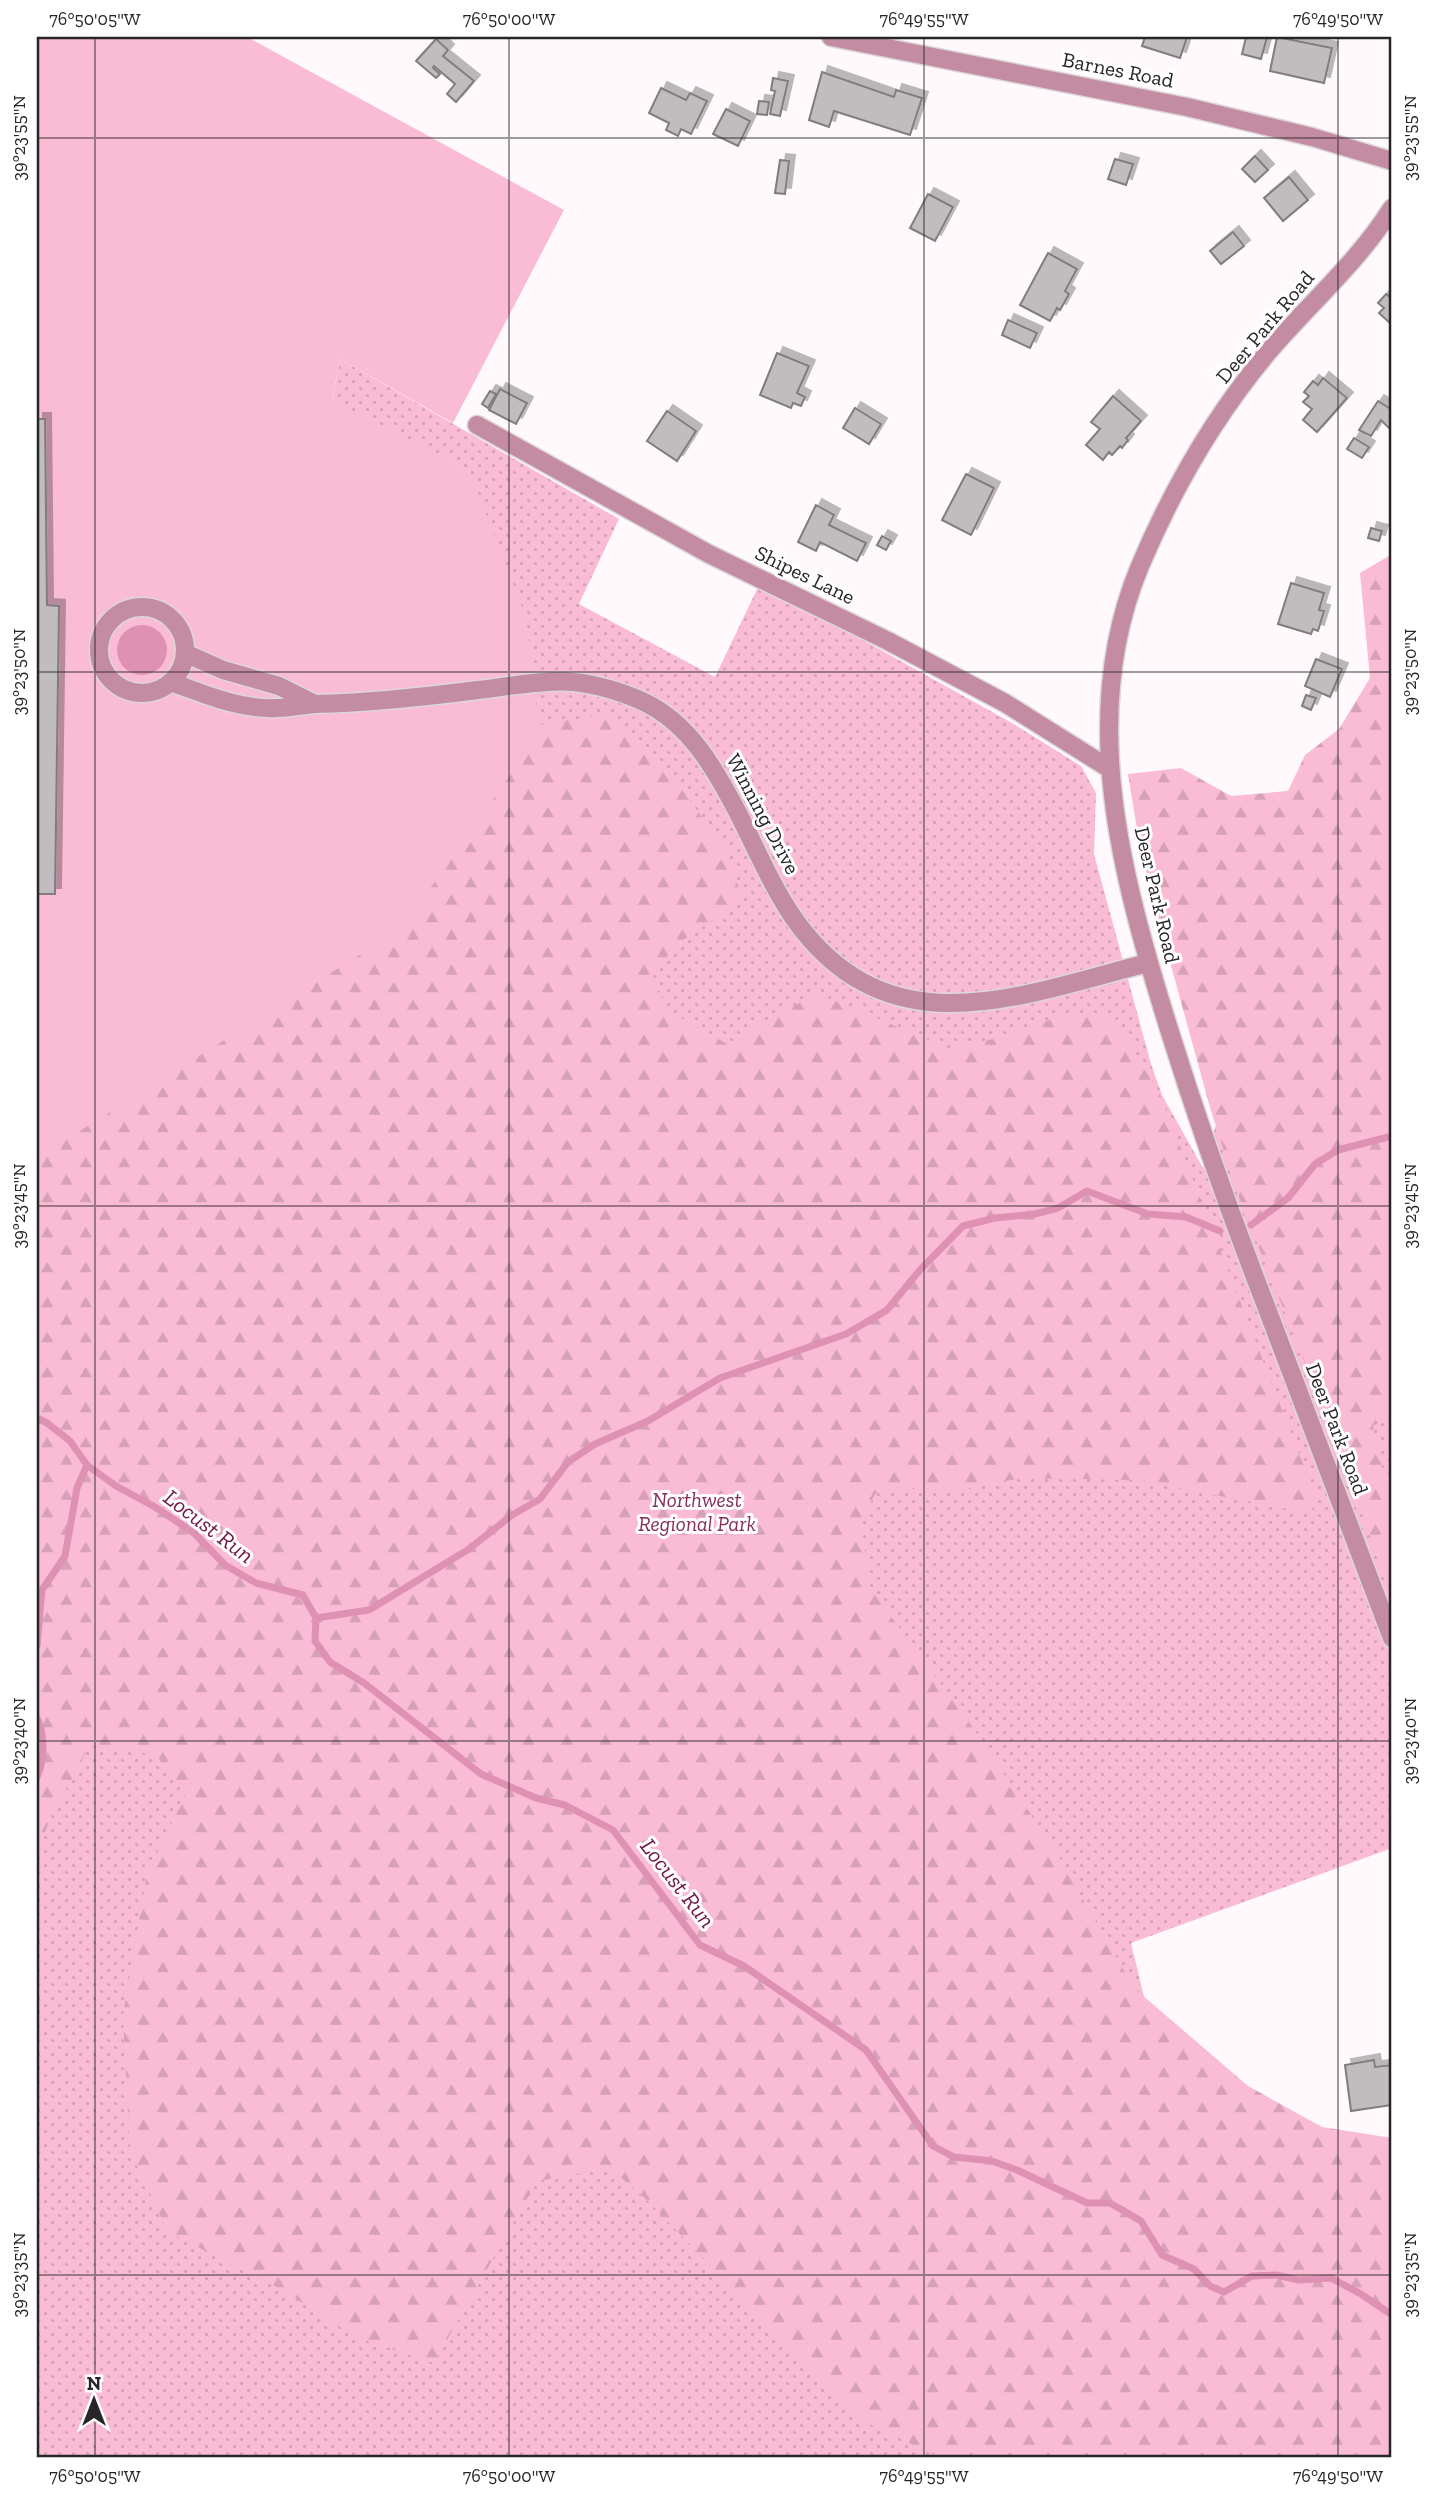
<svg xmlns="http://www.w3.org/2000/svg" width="1429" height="2495" font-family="'Zilla Slab',serif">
	<defs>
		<pattern id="grass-dots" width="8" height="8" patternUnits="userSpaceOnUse" patternTransform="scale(1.75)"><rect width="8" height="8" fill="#fabbd5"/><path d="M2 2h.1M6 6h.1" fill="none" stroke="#d6a1b7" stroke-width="1.8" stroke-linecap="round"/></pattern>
		<pattern id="forest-firs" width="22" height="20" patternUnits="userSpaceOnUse" patternTransform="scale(1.75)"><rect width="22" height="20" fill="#fabbd5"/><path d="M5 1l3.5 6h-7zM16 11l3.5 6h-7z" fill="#d6a1b7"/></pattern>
		<filter id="shadow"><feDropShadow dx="6" dy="-6" stdDeviation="0" flood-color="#0004"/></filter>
	</defs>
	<rect width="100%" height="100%" fill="#fff9fb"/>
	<!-- grass -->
	<polygon fill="url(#grass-dots)" points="340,359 619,519 579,604 715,677 760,583 1012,723 1081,766 1096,793 1094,854 1151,1064 1162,1095 1203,1168 1245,1028 1392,650 1392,1848 1131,1943 1256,2458 37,2458 37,1777 469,470 332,401"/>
	<!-- forest -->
	<g fill="url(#forest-firs)">
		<polygon points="1392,554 1392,1415 1373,1426 1382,1468 1392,1495 1392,1588 1390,1589 1319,1398 1241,1203 1211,1111 1154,904 1139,841 1128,774 1181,768 1231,796 1288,791 1305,755 1339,729 1370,678 1360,573"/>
		<polygon points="608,715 664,765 725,849 743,900 683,940 652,972 667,1010 727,1044 778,1013 818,994 948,1048 998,1038 1072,1012 1114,1016 1159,1092 1317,1500 1310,1513 1136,1480 1022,1478 960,1490 909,1488 875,1494 861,1521 870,1588 971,1725 1056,1852 1134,1988 1248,2086 1322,2127 1392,2138 1392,2458 941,2458 857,2418 648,2201 610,2168 537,2181 434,2363 356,2337 277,2287 168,2232 130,2151 123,2015 147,1874 185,1795 156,1755 90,1745 50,1819 37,1853 37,1123 488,738 552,722"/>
	</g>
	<!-- pitch -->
	<polygon fill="#fabbd5" points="37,37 247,37 564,210 453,423 340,359 332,400 469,470 526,617 540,733 402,928 37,1158"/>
	<!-- water -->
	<circle fill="#df91b3" cx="142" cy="650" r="25"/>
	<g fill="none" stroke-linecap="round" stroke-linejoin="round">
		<!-- stream -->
		<g stroke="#df91b3" stroke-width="7">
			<polyline points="1251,1225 1288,1198 1315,1164 1338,1150 1392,1136"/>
			<polyline points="37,1418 47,1423 70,1441 87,1465 116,1486 155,1507 194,1533 225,1565 256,1583 303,1595 316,1618 315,1641 330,1662 364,1683 481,1774 536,1798 565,1805 613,1830 700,1945 744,1966 866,2050 933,2146 954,2157 992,2161 1017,2170 1087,2203 1110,2203 1141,2221 1162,2255 1194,2269 1210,2286 1224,2292 1252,2276 1276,2275 1299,2280 1331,2278 1361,2294 1392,2315"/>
			<polyline points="316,1618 369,1610 469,1549 512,1515 540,1499 568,1462 595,1444 648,1421 720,1378 846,1334 887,1310 919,1271 963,1226 995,1218 1035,1214 1058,1208 1087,1191 1148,1214 1186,1217 1220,1231"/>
			<polyline points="37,1646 42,1590 65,1556 77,1488 87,1465"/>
			<path d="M37,1718C45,1734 45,1759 37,1777"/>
		</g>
	</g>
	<!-- building -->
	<g fill="#c1bcbe" stroke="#817c7e" stroke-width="2" filter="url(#shadow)">
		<polygon points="1145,37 1187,37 1180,58 1142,46"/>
		<polygon points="1246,37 1267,37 1261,59 1242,54"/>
		<polygon points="1277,37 1332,48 1324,83 1270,71"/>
		<polygon points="436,39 448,50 443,56 474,81 456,102 447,94 455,84 434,66 433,68 440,74 436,78 416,61"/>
		<polygon points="822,72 894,97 896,90 922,98 910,135 834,111 829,127 809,120"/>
		<polygon points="773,78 788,81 780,116 770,114 775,91 771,90"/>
		<polygon points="661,88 686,100 690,93 707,101 691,134 681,129 678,136 666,130 669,123 649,113"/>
		<polygon points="759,101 769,102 767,115 757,114"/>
		<polygon points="726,109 750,121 738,146 713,134"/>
		<polygon points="1255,156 1268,170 1255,182 1242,169"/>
		<polygon points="1115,159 1133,164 1126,185 1108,179"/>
		<polygon points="780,160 789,161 785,194 775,193"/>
		<polygon points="1289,177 1308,200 1283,221 1264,198"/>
		<polygon points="928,194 953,207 935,241 910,228"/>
		<polygon points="1233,232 1244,246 1221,264 1210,251"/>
		<polygon points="1048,253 1077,269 1065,291 1069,294 1060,310 1057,308 1050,321 1020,305"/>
		<polygon points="1386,294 1391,298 1392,296 1392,325 1379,313 1384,308 1378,303"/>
		<polygon points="1008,320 1037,333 1030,348 1002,335"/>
		<polygon points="777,353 809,366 797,393 805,397 801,406 793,403 791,408 760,395"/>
		<polygon points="1323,378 1347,398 1317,432 1303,420 1312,409 1303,402 1309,396 1304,392 1313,381 1318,385"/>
		<polygon points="500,389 527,403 516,424 489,410"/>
		<polygon points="490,391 496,394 488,408 482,404"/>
		<polygon points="1113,396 1141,421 1126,438 1128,440 1122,448 1120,446 1112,455 1109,452 1103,460 1086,445 1100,429 1091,422"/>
		<polygon points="1378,401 1391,409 1392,407 1392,431 1381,420 1371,436 1359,430"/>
		<polygon points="855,408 881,424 869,444 843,428"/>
		<polygon points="667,411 696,431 677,461 647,441"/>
		<polygon points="37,419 45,419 47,605 59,606 55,894 37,894"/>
		<polygon points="1354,438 1369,447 1362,458 1347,449"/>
		<polygon points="966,474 994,488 971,535 942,520"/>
		<polygon points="816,505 834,515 829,525 866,543 857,561 820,542 816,551 798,542"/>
		<polygon points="1371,528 1382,531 1379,541 1368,538"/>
		<polygon points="882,536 891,541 886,550 877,545"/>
		<polygon points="1291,583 1324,593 1319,610 1324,611 1318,631 1313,629 1311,634 1278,624"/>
		<polygon points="1316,659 1342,669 1330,697 1305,686"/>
		<polygon points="1306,695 1316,698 1311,710 1302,706"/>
		<polygon points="1374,2060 1375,2067 1392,2065 1392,2105 1351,2111 1345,2065"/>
	</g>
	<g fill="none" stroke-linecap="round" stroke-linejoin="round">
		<defs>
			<g id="minor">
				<polyline points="831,37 1187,107 1312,137 1392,161"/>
				<polyline points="477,425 709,554 888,641 1005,703 1110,769"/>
				<circle cx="142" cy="650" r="43"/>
				<path d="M171,682C204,694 241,710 277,708C289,708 302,705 315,704L279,686L223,670L185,653"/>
				<path d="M315,704C370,703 423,697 478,690C504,687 548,679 573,682C595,684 623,692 644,702C690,724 715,769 738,813C756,848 772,887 795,920C890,1052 1020,995 1148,963"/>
			</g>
			<path id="tertiary" d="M1392,208C1358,262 1310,303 1269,351C1216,414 1172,490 1140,566C1077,716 1122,877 1168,1026C1196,1116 1227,1205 1261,1293C1305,1408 1348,1523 1392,1638"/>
		</defs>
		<!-- minor casing -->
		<use href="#minor" stroke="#dcd7d9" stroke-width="21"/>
		<!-- tertiary casing -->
		<use href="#tertiary" stroke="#dcd7d9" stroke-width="21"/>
		<!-- minor -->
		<use href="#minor" stroke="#c38ca3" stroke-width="18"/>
		<!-- tertiary -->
		<use href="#tertiary" stroke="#c38ca3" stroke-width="18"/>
	</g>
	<!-- ticks -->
	<path fill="none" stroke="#272526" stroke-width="2" stroke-opacity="0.45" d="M95,37V2458M509,37V2458M924,37V2458M1338,37V2458M37,138H1392M37,672H1392M37,1206H1392M37,1741H1392M37,2275H1392"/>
	<g text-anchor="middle" stroke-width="6" stroke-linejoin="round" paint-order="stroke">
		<!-- street labels -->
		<g font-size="21" fill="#272526" stroke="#fff">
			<text transform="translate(1118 70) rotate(11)" y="7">Barnes Road</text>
			<text transform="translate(1265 327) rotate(-50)" y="7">Deer Park Road</text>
			<text transform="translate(805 575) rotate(26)" y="7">Shipes Lane</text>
			<text transform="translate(763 814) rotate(62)" y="7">Winning Drive</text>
			<text transform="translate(1157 895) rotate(77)" y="7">Deer Park Road</text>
			<text transform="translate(1337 1429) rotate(69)" y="7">Deer Park Road</text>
		</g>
		<!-- park labels -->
		<g font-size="21" font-style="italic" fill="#862c5a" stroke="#fff">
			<text x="697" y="1507">Northwest<tspan x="697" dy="24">Regional Park</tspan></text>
		</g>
		<!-- water labels -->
		<g font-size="23" font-style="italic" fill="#711648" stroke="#fff">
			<text transform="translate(209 1526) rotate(37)" y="8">Locust Run</text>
			<text transform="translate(678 1883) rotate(52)" y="8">Locust Run</text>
		</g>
	</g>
	<!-- border -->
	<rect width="1429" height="2495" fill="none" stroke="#ffffff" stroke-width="77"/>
	<!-- north arrow -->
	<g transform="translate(94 2400)" stroke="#ffffff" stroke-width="5" paint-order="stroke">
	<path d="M0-5L12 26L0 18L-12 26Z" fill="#272526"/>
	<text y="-10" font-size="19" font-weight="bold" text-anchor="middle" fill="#272526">N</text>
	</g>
	<rect x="38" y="38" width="1352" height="2418" fill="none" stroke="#272526" stroke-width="2.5"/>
	<g font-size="18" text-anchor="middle" fill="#272526">
		<text x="95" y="25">76°50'05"W</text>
		<text x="509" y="25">76°50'00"W</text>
		<text x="924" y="25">76°49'55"W</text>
		<text x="1338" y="25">76°49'50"W</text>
		<text transform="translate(19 138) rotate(-90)" y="6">39°23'55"N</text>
		<text transform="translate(1410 138) rotate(-90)" y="6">39°23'55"N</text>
		<text transform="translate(19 672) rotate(-90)" y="6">39°23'50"N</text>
		<text transform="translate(1410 672) rotate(-90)" y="6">39°23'50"N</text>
		<text transform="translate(19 1206) rotate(-90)" y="6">39°23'45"N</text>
		<text transform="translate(1410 1206) rotate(-90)" y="6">39°23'45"N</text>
		<text transform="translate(19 1741) rotate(-90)" y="6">39°23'40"N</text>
		<text transform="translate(1410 1741) rotate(-90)" y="6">39°23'40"N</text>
		<text transform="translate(19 2275) rotate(-90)" y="6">39°23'35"N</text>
		<text transform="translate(1410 2275) rotate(-90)" y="6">39°23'35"N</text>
		<text x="95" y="2482">76°50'05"W</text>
		<text x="509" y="2482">76°50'00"W</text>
		<text x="924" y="2482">76°49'55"W</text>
		<text x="1338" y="2482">76°49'50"W</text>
	</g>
</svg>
